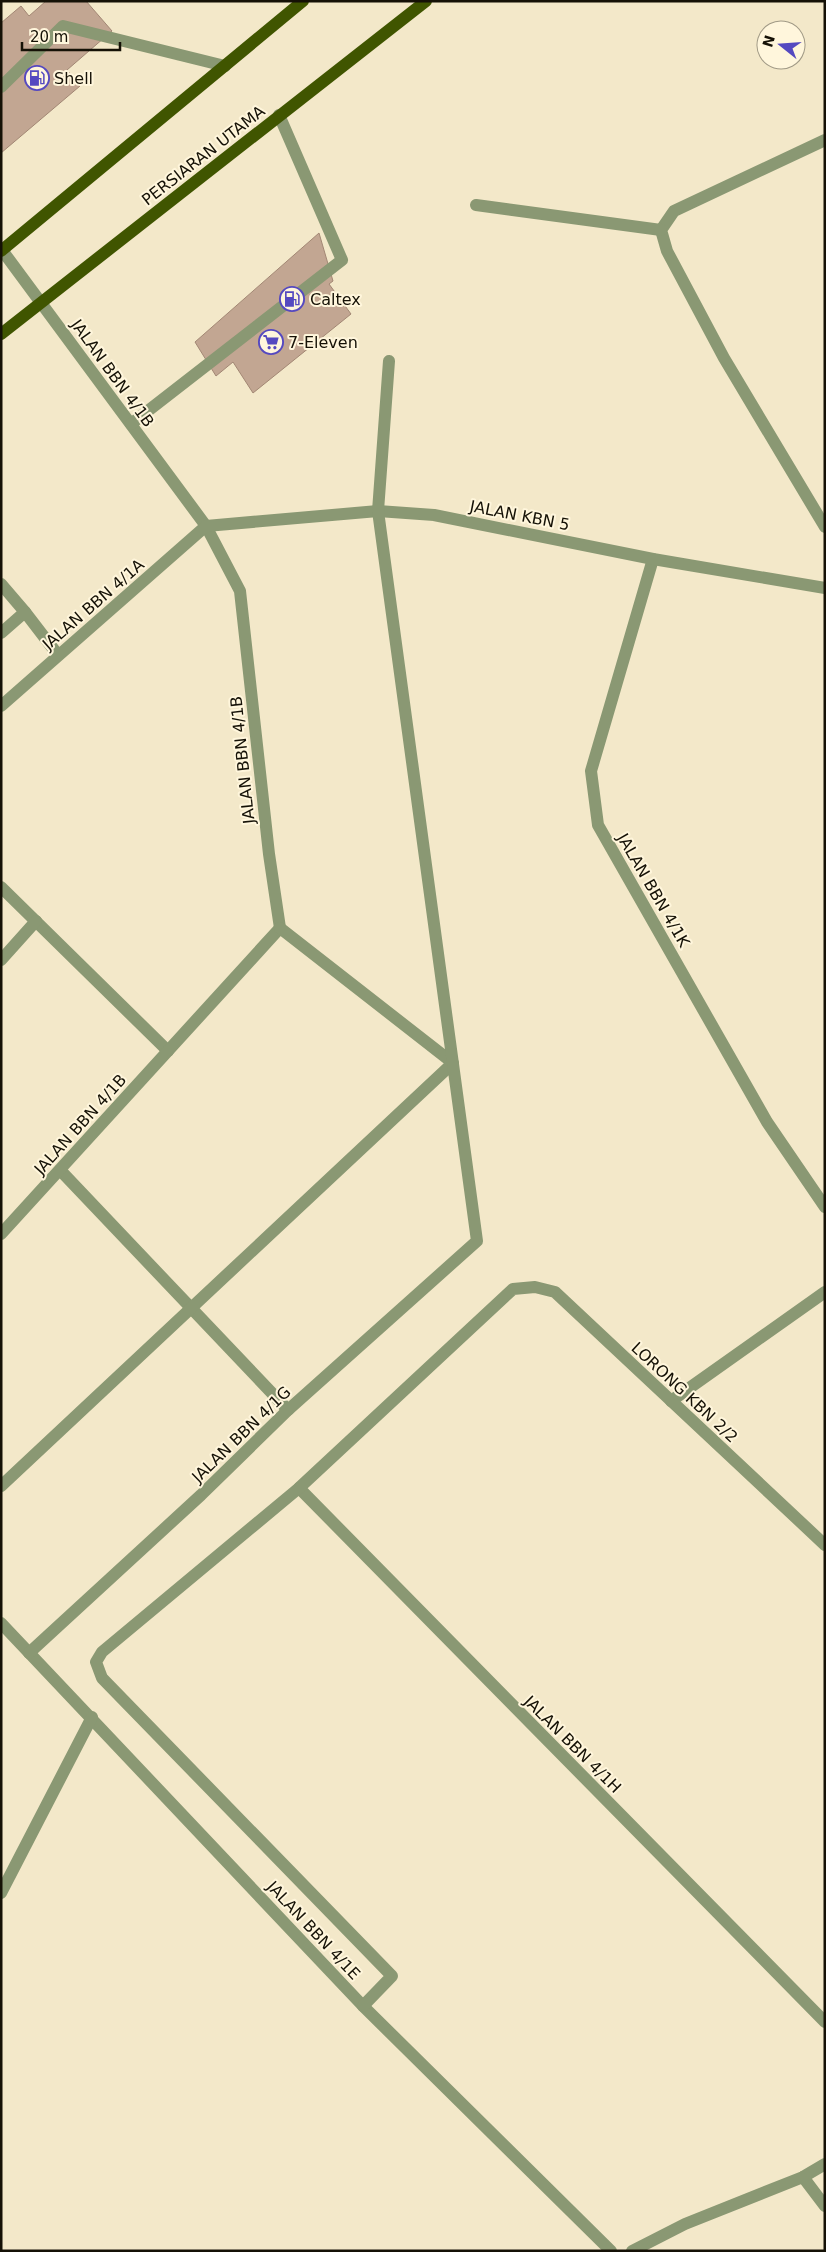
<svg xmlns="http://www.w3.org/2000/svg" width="826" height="2252" font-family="'DejaVu Sans',sans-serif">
	<rect width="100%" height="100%" fill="#f3e8c9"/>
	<!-- building -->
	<g fill="#c2a692" stroke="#a28774">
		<polygon points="46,1 86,1 112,31 67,70 80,86 1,153 1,23 21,6 29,16"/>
		<polygon points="319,233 333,281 329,284 351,314 253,393 233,362 216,376 195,342"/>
	</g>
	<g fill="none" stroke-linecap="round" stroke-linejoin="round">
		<!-- minor -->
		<g stroke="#8a9873" stroke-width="12">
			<polyline points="1,87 63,26 225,66"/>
			<polyline points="825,140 674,211 661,230 667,251 724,358 825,527"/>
			<polyline points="476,205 661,230"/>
			<polyline points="2,250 206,526 240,591 269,854 280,928"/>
			<polyline points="131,424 342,260 279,115"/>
			<polyline points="653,559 591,771 598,825 767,1122 825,1207"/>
			<polyline points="1,584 25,612"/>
			<polyline points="1,633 25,612 58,655"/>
			<polyline points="1,706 206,526 378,511 434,515 653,559 825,588"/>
			<polyline points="1,887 168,1051"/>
			<polyline points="1,960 36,921"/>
			<polyline points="60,1170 288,1410"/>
			<polyline points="1,1234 280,928"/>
			<polyline points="671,1401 825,1292"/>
			<polyline points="1,1486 453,1063 280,928"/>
			<polyline points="299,1488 825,2022"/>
			<polyline points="1,1623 363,2006 611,2251"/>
			<polyline points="29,1653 201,1495 288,1410 477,1241 378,511 389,361"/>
			<polyline points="1,1893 92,1717"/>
			<polyline points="363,2006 392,1976 102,1678 96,1662 102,1652 299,1488 513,1289 535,1287 555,1292 825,1545"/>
			<polyline points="803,2177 825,2206"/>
			<polyline points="632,2251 685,2224 803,2177 825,2164"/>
		</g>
		<!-- major -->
		<g stroke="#405500" stroke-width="12">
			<polyline points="1,251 303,1"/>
			<polyline points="1,334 426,1"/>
		</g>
	</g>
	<!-- icons -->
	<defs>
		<symbol id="fuel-ring" viewBox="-11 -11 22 22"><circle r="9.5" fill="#fff6dc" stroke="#5549c0" stroke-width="1.5"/><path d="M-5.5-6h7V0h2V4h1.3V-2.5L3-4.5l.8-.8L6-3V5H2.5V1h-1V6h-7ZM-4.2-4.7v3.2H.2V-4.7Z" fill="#5549c0"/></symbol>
		<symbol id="supermarket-ring" viewBox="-11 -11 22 22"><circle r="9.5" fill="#fff6dc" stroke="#5549c0" stroke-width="1.5"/><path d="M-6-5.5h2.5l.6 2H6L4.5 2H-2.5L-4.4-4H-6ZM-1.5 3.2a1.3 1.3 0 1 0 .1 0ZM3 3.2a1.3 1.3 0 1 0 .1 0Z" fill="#5549c0"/></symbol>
	</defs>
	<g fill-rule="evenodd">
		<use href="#fuel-ring" x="23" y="64" width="28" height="28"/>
		<use href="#fuel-ring" x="278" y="285" width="28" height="28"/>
		<use href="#supermarket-ring" x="257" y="328" width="28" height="28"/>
	</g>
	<g text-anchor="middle" stroke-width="4" stroke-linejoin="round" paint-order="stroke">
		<!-- poi labels -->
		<g font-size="16" fill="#151106" stroke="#fff6dc" text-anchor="start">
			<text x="54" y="84">Shell</text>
			<text x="310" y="305">Caltex</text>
			<text x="288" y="348">7-Eleven</text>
		</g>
		<!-- street labels -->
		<g font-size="16" fill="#151106" stroke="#fff6dc">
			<text transform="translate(203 155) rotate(-38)" y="6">PERSIARAN UTAMA</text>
			<text transform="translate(113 373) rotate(54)" y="6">JALAN BBN 4/1B</text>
			<text transform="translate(520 515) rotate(11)" y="6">JALAN KBN 5</text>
			<text transform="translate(93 604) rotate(-41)" y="6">JALAN BBN 4/1A</text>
			<text transform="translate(242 760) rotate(-96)" y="6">JALAN BBN 4/1B</text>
			<text transform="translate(654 890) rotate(60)" y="6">JALAN BBN 4/1K</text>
			<text transform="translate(80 1124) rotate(-48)" y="6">JALAN BBN 4/1B</text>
			<text transform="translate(685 1392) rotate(43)" y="6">LORONG KBN 2/2</text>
			<text transform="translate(241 1434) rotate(-44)" y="6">JALAN BBN 4/1G</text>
			<text transform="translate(573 1744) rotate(45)" y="6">JALAN BBN 4/1H</text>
			<text transform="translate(314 1930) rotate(47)" y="6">JALAN BBN 4/1E</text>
		</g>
	</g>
	<!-- border -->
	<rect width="826" height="2252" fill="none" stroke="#151106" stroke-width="5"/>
	<!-- north arrow -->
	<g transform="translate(781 45) rotate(287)"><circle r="24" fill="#fff6dc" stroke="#a19a86"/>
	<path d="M0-4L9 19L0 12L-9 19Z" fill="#5549c0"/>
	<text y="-8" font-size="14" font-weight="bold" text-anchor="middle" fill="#151106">N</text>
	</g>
	<!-- scale -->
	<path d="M22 42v8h98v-8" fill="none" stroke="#151106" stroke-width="2.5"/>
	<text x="30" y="42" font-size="15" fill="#151106" stroke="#fff6dc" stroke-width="4" paint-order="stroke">20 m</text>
</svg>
